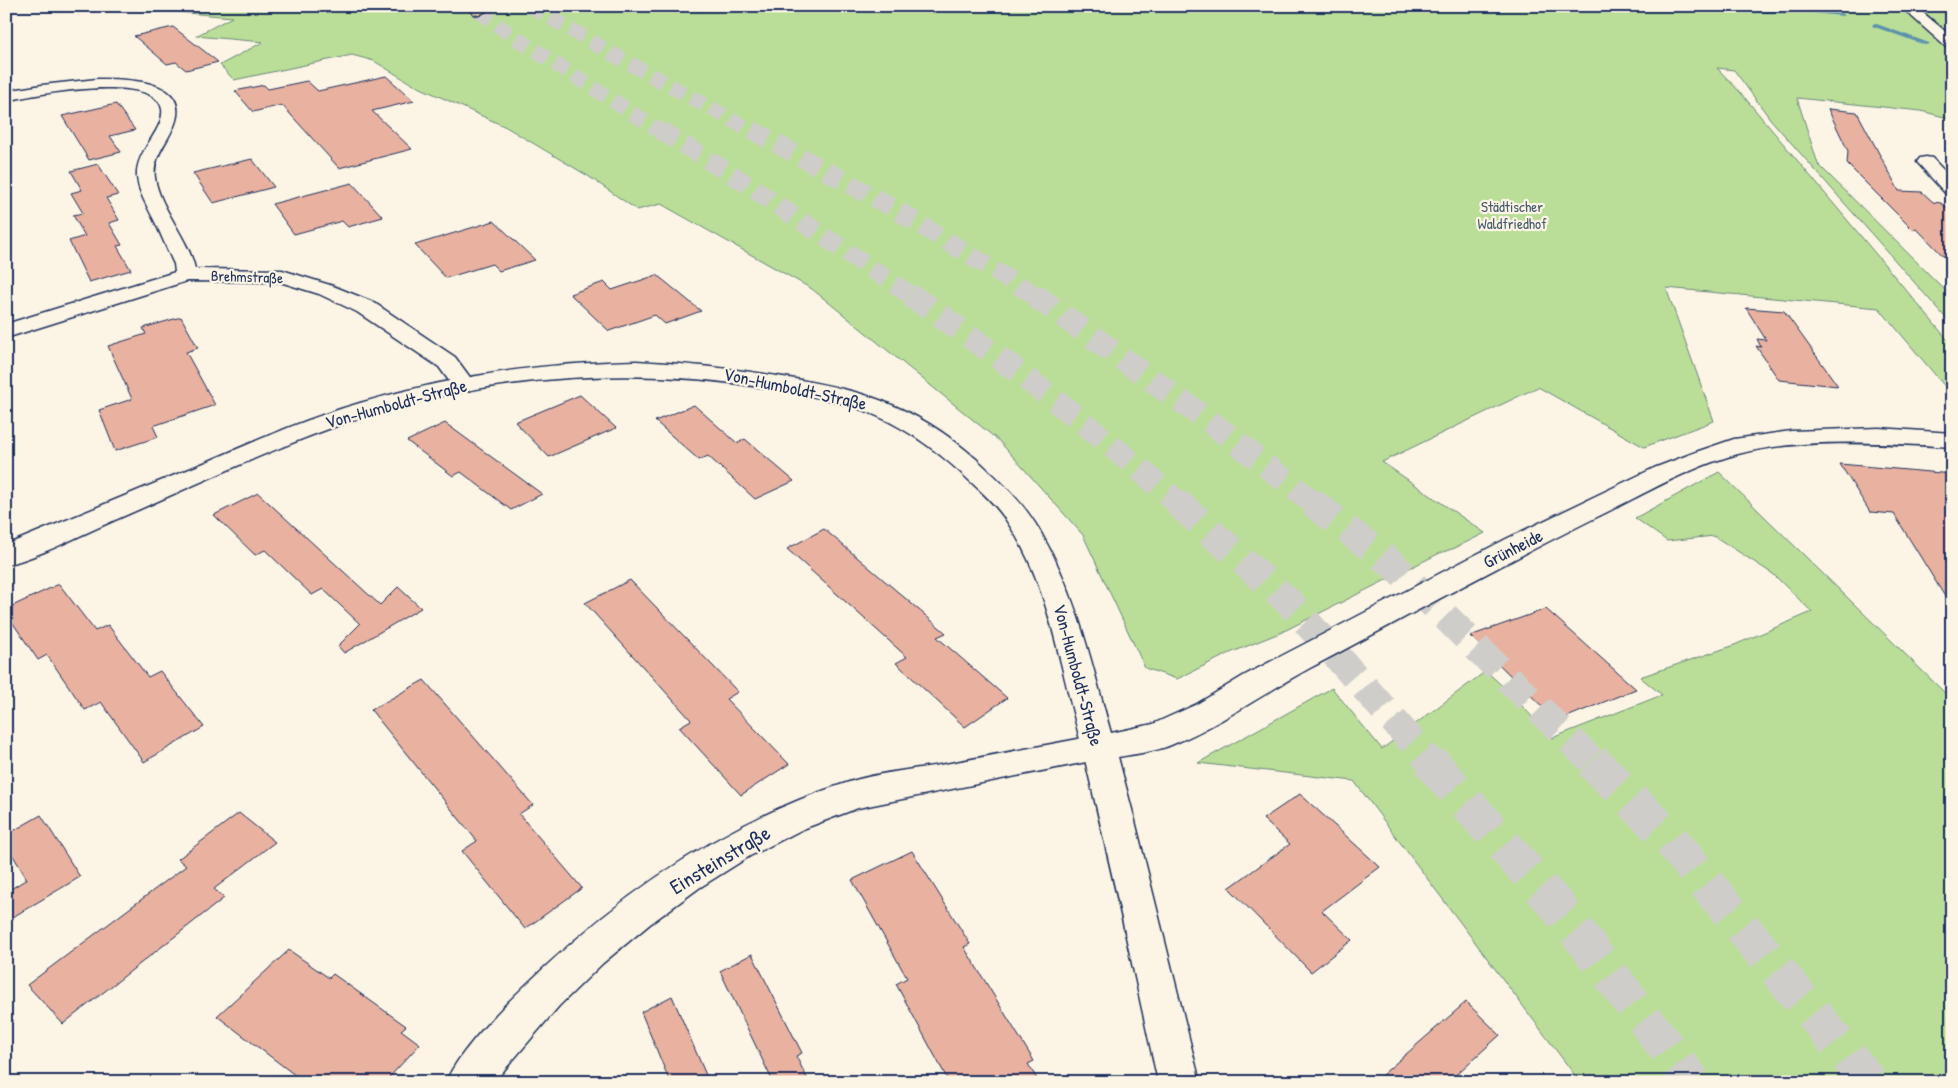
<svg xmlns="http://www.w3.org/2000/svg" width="1958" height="1088" font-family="'Patrick Hand',sans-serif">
	<rect width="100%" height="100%" fill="#fcf5e5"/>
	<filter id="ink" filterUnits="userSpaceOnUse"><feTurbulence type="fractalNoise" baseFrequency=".02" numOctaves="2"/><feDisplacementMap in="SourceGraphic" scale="10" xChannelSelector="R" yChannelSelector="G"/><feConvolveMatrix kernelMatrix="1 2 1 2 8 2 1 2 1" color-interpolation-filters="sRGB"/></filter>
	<g filter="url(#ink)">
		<!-- green -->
		<g fill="#bade98" stroke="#6a867b">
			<polygon points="108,6 700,6 697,11 760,6 1712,6 1743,9 1801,6 1952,6 1952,119 1921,111 1797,98 1818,164 1952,297 1952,325 1771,120 1734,70 1717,68 1740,92 1952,345 1952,395 1879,308 1666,288 1714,421 1644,447 1538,387 1382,462 1485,533 1455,548 1440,553 1282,632 1230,653 1177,679 1145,668 1083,535 999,441 812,289 661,204 637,210 588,176 506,127 412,84 374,61 352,55 234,80 220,65 263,42 196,36 232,17"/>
			<polygon points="1719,472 1947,695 1952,695 1952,1082 1580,1082 1354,781 1198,763 1332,688 1382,749 1486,671 1509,692 1552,738 1662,695 1640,677 1732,646 1812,612 1773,574 1714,536 1667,541 1635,518"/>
		</g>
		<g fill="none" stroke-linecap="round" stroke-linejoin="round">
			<!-- stream -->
			<g fill="#5b91af" fill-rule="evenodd">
				<path d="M1670,6C1698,6 1726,10 1754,11C1775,11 1829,7 1845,15L1843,16L1812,13H1753Z"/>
				<polygon points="1874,23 1929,43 1930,44 1925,45 1872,26"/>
			</g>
		</g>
		<!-- building -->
		<g fill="#e9b19f" stroke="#1b2f5e">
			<polygon points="173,27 199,47 218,62 186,70 176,62 167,64 134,36"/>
			<polygon points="386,76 414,101 372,111 412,149 339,168 282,105 253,112 235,91 264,85 268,89 307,81 318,91"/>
			<polygon points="116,104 135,130 110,136 121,152 89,160 62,116"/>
			<polygon points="1828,109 1857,112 1899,191 1922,192 1933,202 1941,203 1952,212 1952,265 1916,228 1913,230 1847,164 1848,151"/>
			<polygon points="252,159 274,187 213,203 193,173"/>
			<polygon points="98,164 118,195 106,198 119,220 109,223 122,245 117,246 131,270 89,282 69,241 85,236 73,215 83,213 71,193 82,190 71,171"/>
			<polygon points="352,183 383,217 348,227 342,221 294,234 272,204"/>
			<polygon points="494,221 535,260 499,271 492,264 446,278 415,245"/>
			<polygon points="657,275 701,311 665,324 655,315 609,331 570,294 604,282 612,290"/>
			<polygon points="1746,308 1784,311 1838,386 1779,380 1756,346 1761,347 1757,339 1766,340"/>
			<polygon points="181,317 198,348 186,352 215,405 153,426 158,437 115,451 99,410 132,399 108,346 146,334 143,328"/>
			<polygon points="580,395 616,428 549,457 515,422"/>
			<polygon points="694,405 737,443 745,439 794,481 755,499 708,456 699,460 655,421"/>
			<polygon points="445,423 542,494 511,510 461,472 453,476 407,441"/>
			<polygon points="1840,464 1952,474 1952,608 1894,514 1870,512"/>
			<polygon points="258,493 380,605 398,587 421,608 344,653 338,646 360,624 323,589 312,595 265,550 255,555 214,515"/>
			<polygon points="824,529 946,633 937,637 1007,698 965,727 896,663 907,657 787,549"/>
			<polygon points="630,580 738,692 726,699 789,764 741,795 679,727 691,720 585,603"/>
			<polygon points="59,584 95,631 108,625 148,677 160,671 204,727 144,762 101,702 85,710 47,655 38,660 6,613 6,609"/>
			<polygon points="1546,609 1636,689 1557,721 1470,636"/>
			<polygon points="424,680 533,805 519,814 582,888 525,929 462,851 477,841 371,710"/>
			<polygon points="1300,794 1380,867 1322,911 1352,940 1311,972 1229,888 1290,844 1263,819"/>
			<polygon points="239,813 275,842 214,889 224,898 63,1024 27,985 186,866 178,859"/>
			<polygon points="41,815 80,877 6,921 6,892 27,879 6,844 6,835"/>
			<polygon points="912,851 970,944 964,947 1034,1061 1028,1064 1039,1082 949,1082 896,984 907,978 852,880"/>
			<polygon points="289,950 329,978 333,974 361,994 406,1026 401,1030 420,1044 385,1082 304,1082 217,1016"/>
			<polygon points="752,954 802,1053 796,1056 809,1082 773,1082 720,971"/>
			<polygon points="672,996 709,1082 670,1082 641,1012"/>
			<polygon points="1466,1002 1500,1035 1448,1082 1374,1082"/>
		</g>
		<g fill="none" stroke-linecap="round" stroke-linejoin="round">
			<!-- highway-tunnel-far4 -->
			<g stroke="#cfcdca" stroke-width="15" stroke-dasharray="15 8" stroke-linecap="butt">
				<polyline points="531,6 609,52 754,132"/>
				<polyline points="479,11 511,35 662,132"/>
			</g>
			<!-- highway-tunnel-far3 -->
			<g stroke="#cfcdca" stroke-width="19" stroke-dasharray="19 9" stroke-linecap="butt">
				<polyline points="660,130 742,181 912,296"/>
				<polyline points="752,130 895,209 1036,296"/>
			</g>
			<!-- highway-tunnel-far2 -->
			<g stroke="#cfcdca" stroke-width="24" stroke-dasharray="24 12" stroke-linecap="butt">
				<path d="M910,295C1002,357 1095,429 1178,503"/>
				<polyline points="1034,295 1213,424 1314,503"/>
			</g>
			<!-- highway-tunnel-far1 -->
			<g stroke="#cfcdca" stroke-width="29" stroke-dasharray="29 15" stroke-linecap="butt">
				<polyline points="1177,502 1290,603 1431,763"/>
				<polyline points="1312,502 1393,565 1594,763"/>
			</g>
			<!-- highway-tunnel -->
			<g stroke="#cfcdca" stroke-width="37" stroke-dasharray="37 19" stroke-linecap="butt">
				<polyline points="1430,761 1558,907 1693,1082"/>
				<polyline points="1592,761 1665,833 1869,1082"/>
			</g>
			<defs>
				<g id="street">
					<path d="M97,79C126,79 193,79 174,126C167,143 152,158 155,178C160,209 189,239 195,269L282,270L333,286L373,302L455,357L475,384L471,389L463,391L455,389L439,367L357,312L319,294L280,282L187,281L6,338V324L175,272L174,264C167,250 162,236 155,222C148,207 138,193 137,176C135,151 165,130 162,109C155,71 32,95 6,101V91L42,85Z"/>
					<polygon points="1926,157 1932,158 1952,179 1952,195 1946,194 1917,162 1920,158"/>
					<path d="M1099,735L1111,739L1115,748L1111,757L858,808L803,829L750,856L699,888L650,924L603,963L559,1006L494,1082H446C461,1046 517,993 546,966C633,886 733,819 846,783C876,773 909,770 940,765C993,755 1046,745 1099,735Z"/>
				</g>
				<g id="secondary">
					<polygon points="1900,6 1915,6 1952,37 1952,49 1947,48"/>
					<path d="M636,361C692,364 746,370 801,380C831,386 863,392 892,405C928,420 960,443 988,470C1009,489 1027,508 1041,533C1077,595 1092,665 1111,733L1153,724L1197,704L1245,675L1506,539L1654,468L1696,452L1734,439L1791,431L1879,428L1952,433V447C1884,443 1804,437 1738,454C1689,467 1642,495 1597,517C1500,565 1406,617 1310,668C1264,693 1220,725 1171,745C1154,752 1135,754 1118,757L1134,817L1200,1082H1158C1131,959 1105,837 1074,716C1057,650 1045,577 1006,520C997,506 984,494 972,483C944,456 913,432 877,416C844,401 808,395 772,389C640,366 505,374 376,413C285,441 194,486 106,524C74,538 41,556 6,565V545C74,517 141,489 209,461C258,440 308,418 360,403C450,376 542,363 636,361Z"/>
				</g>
				<polygon id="highway" points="466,6 482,6 486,11 479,15 474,14"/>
			</defs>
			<!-- street casing -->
			<use href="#street" stroke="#1b2f5e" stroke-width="3"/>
			<!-- secondary casing -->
			<use href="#secondary" stroke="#1b2f5e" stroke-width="3"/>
			<!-- highway casing -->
			<use href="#highway" stroke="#1b2f5e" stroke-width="3"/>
			<!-- street -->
			<use href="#street" fill="#fcf5e5" fill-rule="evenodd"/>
			<!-- secondary -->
			<use href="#secondary" fill="#fcf5e5" fill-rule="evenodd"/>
			<!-- highway -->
			<use href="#highway" fill="#fbddab" fill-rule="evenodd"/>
		</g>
	</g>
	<g text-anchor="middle" stroke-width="4.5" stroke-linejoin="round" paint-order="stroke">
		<!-- far-park labels -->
		<g font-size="15" fill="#435b6c" stroke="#fcf5e5">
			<text x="1512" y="212">Städtischer<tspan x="1512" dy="17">Waldfriedhof</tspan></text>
		</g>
		<!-- far-street labels -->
		<g font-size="15" fill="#1b2f5e" stroke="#fcf5e5">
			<text transform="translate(247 277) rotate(2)" y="5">Brehmstraße</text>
		</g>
		<!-- street labels -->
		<g font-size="18" fill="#1b2f5e" stroke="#fcf5e5">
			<text transform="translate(795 389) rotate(12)" y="6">Von-Humboldt-Straße</text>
			<text transform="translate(396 404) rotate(-15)" y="6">Von-Humboldt-Straße</text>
			<text transform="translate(1513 549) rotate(-27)" y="6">Grünheide</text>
			<text transform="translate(1078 675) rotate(75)" y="6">Von-Humboldt-Straße</text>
		</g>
		<!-- near-street labels -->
		<g font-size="21" fill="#1b2f5e" stroke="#fcf5e5">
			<text transform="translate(720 860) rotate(-31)" y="7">Einsteinstraße</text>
		</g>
	</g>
	<!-- margin -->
	<rect width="1958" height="1088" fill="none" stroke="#fcf5e5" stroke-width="25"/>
	<rect x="12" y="12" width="1933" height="1063" fill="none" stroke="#1b2f5e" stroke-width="2" filter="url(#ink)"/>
</svg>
